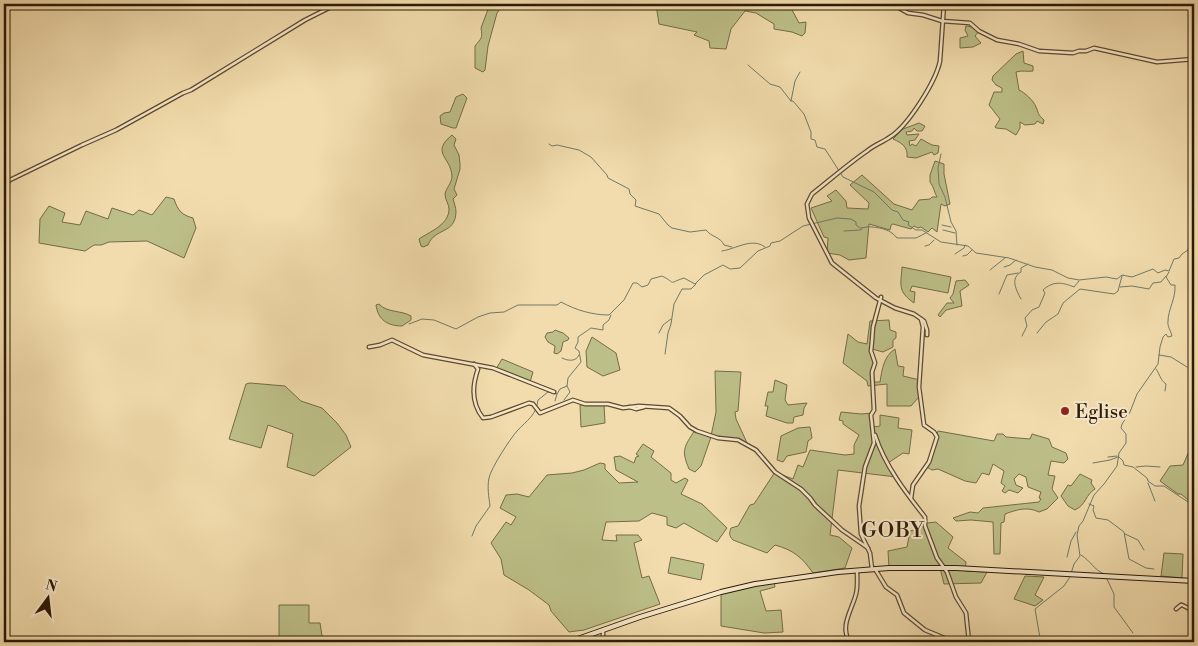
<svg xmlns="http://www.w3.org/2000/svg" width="1198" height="646" font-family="'Libre Bodoni',serif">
	<rect width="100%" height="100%" fill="#f2dcad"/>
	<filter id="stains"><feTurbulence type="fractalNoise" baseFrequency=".004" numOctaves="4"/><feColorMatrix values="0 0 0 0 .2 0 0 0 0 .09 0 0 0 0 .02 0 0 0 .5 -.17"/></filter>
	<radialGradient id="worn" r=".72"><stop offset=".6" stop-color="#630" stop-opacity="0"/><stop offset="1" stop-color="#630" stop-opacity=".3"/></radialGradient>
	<!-- green -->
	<g fill="#bdbf88" stroke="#746c48">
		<path d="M490,4H504L497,13L488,46L485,70L483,72L475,68V46C481,38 483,39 481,28Z"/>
		<polygon points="656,4 744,4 745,10 773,6 791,8 799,23 806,22 805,33 802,36 792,32 774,29 774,24 756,13 745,11 731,29 726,49 710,48 709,41 694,35 697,32 659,24"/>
		<polygon points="966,26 974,27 979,31 975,36 981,43 973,47 960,48 960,38 968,36 965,30"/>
		<path d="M1023,51L1024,63L1033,66V71C1027,72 1022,70 1016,72L1019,90C1024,92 1034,101 1036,107C1039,113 1037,114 1044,120L1043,124L1037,121L1035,124L1025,125L1020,122V128L1016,135L1006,129L996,128L995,127L1000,119L989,105L994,92H1002V88L996,85L992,80L993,76L1016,54Z"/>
		<polygon points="463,94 467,98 456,128 453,128 441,124 440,116 444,113 450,112 456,97"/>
		<path d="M919,123L925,126L922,131H917L914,128L912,131L906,132L907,135L919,134L915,140L909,141L910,146L912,144L916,146L921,139L932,145L939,146L938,153L934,155L932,152L916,158L907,157C908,147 902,143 893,139L903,129Z"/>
		<path d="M452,135L456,139L454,145L459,155L460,164V169L454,189L457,195L453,199C454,203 456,207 456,212C455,235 435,227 428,245L423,247L421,246L419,239C429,232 449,225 449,209C449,204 445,200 445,194C446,188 452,183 452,176C451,157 430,153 452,135Z"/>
		<path d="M935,161L944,164V174L950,204L945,206L941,204L937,232L932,228L928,232L921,227L918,228L914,226L911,229L893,224L891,225L890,230L869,224L866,258L849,260L840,255L827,253L828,238L824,237L811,208L832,201L827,196L836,190L846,201L847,208L868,209L869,203L850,185L862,175L894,204L912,210L919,200L930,199L932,197H937C934,192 934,187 930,182V175Z"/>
		<path d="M166,197L174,199C178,211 182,215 193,218L196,228L184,258L147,241L109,242L101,245H94L85,251L39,243L40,219L49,206L65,213L62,222L80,225L86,211L108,219L112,208L133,215L139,210L152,215Z"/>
		<path d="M902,267L951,277L948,293L912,286L910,291L915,292L914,303C897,291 901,285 902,267Z"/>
		<polygon points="965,280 969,285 960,291 962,306 946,310 940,317 938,315 947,303 954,303 950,298 953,294 956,281"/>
		<path d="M379,304C387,313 401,310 411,316V320L402,326C388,326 378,320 376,305Z"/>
		<path d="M889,320L890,330L896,332V338L893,340V347L883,352L872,349C874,360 873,370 874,382H880C882,369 884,356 895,349L898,366L904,367L903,376L920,380L919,397L911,406H887V384L868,386L867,381L843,363L848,334L858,342L867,344L870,321Z"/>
		<polygon points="555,330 563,333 569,338 568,340 563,342 561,351 557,354 554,353 555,346 548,342 545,337 547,333 553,332"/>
		<polygon points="592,337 616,353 620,370 603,376 587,367 586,351"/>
		<polygon points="502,359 533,372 530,382 496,369"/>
		<path d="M715,371L741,372L738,411L735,412L736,419L748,445L734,438L711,437L701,466L695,472L689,469C681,450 684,447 695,430L711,436L716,412Z"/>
		<polygon points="775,380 787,385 785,400 788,405 807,403 804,408 803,415 794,417 793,423 787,423 766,416 768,406 765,406 768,392 773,392"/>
		<polygon points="250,383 285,386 301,401 322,408 337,423 346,435 351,447 314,476 287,467 293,434 268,425 261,448 229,439 246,384"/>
		<polygon points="604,404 605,423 581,427 580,405"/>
		<path d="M841,412L861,414L873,413L871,416L873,427L880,426V415L899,418L898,428L912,430L909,454L903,453L888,463L896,477L838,470L830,535L839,537L852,548L845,568L813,573C802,557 793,550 775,545L767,553L733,540C729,536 729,533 731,528L738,526L750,505L754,504L775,472L793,479L798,465L803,467L810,450L845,455L854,454V445L859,435L843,424V421L839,420Z"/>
		<polygon points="810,427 812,438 808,441 806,452 787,456 783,462 777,460 781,436 798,428"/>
		<path d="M938,431L994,441L997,434H1003L1006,437L1030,439L1032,434L1049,439L1052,447L1066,453L1068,459L1064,463L1051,461L1048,475L1055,476L1052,489L1058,498L1047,509L1039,512C1027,506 1016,510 1005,514L1004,522L1001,523L1000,554H994L993,522L971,520L956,521L953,518L970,512L978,513L983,508L1039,502L1041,499L1039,498L1041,492L1028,487L1026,477L1019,474L1014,479L1016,485L1023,488L1018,493L1009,490L1005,493L1002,491L1005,486L1001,483L1004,471L993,464L989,475L982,473L976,483L965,481L938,469L932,470L925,466L929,462Z"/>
		<polygon points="643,444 654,451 651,457 671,473 671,480 676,483 685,478 688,480 681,494 702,504 727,528 717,542 684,523 676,528 667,525 667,517 652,513 639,521 606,522 602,540 617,541 616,535 638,535 642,540 634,543 642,578 649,576 660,604 584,630 569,632 551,611 549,605 529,590 504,575 501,559 491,543 506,522 511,525 516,517 500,508 506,495 517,494 529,497 547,475 572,473 584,470 600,463 605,464 605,469 619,483 638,482 616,470 614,457 620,456 634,463 636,457 639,456 636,454"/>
		<polygon points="1191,445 1194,446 1194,505 1181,494 1178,494 1160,481 1170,466 1183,465 1190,449"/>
		<path d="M1080,474L1092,480L1091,483L1095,489C1085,495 1087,504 1075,510L1068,506L1061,496L1068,485L1071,486Z"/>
		<polygon points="936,522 953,537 948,548 966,562 965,571 987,572 981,583 944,584 940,568 889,568 888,551 907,547 910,531 918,529 919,524"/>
		<polygon points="1164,553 1183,554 1182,578 1161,576"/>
		<polygon points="671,557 704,564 701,580 668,573"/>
		<polygon points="1025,576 1044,577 1035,595 1043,600 1035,606 1014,599"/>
		<polygon points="774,581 775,587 760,591 766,611 781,610 783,632 764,633 721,626 721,592"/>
		<polygon points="279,605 309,605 309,623 320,623 323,642 292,642 292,639 279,640"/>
	</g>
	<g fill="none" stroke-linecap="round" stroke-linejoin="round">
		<!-- stream -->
		<g stroke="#6f7b68" stroke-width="1">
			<polyline points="748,65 770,84 780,87 791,101 793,101 804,114 811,132 811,139 815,140 817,147 825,149 843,177 874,192 892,210 898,212 903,220 909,222 908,225 916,230 922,230 941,242 968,246 976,253 1009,258 1035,267 1052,270 1068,278 1079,280 1106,277 1117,279 1122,275 1132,277 1153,269 1158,273 1165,270 1169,271 1174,259 1179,258 1182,254 1188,250 1189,245 1194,238"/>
			<polyline points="791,101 795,81 800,72"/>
			<path d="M549,144L552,146L557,145L579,150L591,157L607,175L608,178L629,189L630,194L636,200L635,206L659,214L668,225L672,228L690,232L706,230C711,237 721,237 724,245L732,247"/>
			<polyline points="941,154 938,168 939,184 945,197 951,222 956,231 957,245"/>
			<polyline points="942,225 951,227"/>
			<polyline points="943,230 955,233"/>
			<polyline points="844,231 860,230 862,229"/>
			<polyline points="925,246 929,245 934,240"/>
			<path d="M722,251C736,249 752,237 765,247"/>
			<polyline points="955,254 964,248 965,245"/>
			<polyline points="963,256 967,255 972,250"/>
			<polyline points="1004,267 1010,265 1016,260"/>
			<polyline points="990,270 1005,258"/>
			<polyline points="1120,287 1132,286 1149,289 1153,283 1161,282 1166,276"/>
			<polyline points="999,294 1007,275 1018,273"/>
			<path d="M1021,299C1016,290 1010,278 1021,272V268L1028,264"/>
			<path d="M409,324L422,319L434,320L456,329L478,317L490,313L504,312L518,305H557L561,302C576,310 592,315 609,315L624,300L633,283H637L642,287L648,285L651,279L662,276C678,284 666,284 684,278L695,284L704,275L723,265L730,269L740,268L758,251L770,246L771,243L780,241L803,226L837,218L851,219L856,222V225L860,228C864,228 868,226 872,227C882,228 891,230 897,238H916L926,233"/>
			<polyline points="659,333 663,325 671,319"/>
			<polyline points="1037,333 1046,322 1058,314 1063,303 1080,289 1114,294 1118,291 1122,276"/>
			<path d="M1022,336L1027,326L1025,318L1032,310L1039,307L1045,293L1043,290C1053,281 1062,282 1074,287L1079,281"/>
			<polyline points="665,354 668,333 671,324 674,304 682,289 691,289 696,284"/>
			<polyline points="1159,355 1171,357 1187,367"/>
			<path d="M562,358C568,361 576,362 579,355"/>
			<path d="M1156,369C1160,374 1160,380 1166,384L1165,391"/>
			<polyline points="564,400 570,392 567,386"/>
			<polyline points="555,401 557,394"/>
			<polyline points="1108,457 1117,456"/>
			<polyline points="1119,457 1123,461 1124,465 1133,467 1147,478 1148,481 1155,486 1164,486 1188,502"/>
			<polyline points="1093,463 1110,460 1118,457"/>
			<polyline points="1136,467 1146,466 1160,467"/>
			<polyline points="1148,483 1155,501"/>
			<polyline points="1089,504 1094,506 1093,510 1096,518 1108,520 1124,532 1129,559 1146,568 1154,569"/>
			<polyline points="1125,534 1138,540 1144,550"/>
			<path d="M472,536L476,526L490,506C489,497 487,488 489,478C491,468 510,439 517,431C527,420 536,416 538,400L548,392L557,394L560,389L567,386L568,378L581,362L579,351L575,348L578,342V337L591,328L603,330V325L609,320L611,315"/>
			<path d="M1081,555C1092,562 1093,569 1104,574"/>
			<polyline points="1067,557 1071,541 1076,532"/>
			<polyline points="1106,577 1114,594 1114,607 1133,633"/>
			<path d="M1039,642L1040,638L1035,609L1064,586L1070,577L1074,564L1080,556L1077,535L1079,526L1083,521L1094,495L1104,484L1117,466L1119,453L1126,443V434L1121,428L1122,424L1130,412L1137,394L1158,364L1160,347L1163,337L1166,334L1168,337L1172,336C1171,331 1167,326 1168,321C1168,310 1176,298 1175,285H1171L1166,277L1169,272"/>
		</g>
		<defs>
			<g id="minor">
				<polyline points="892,4 908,13 923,15 942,21 970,23 979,31 997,40 1019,44 1039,51 1073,53 1079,51 1086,51 1094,48 1157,62 1194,59"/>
				<polyline points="4,185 10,180 82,145 116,130 183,93 191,90 305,20 331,7 333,4"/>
				<path d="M927,335V330L924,321L914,314L895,308L876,298L832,263L809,218L807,204L812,194C830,180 848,164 867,151C874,145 883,142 890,137C908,126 936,81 940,61L944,4"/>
				<polyline points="369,347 380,345 392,340 423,355 493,368 554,392"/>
				<path d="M474,364L478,369C472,386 471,403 483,418L491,417L529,403L533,404L540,413L573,400L585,404H608L623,408L639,406L669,408L680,416L690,427L697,431L718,438L738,440L756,450L775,472L801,489L810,498L815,505L842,530L868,548"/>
				<polyline points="630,407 636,409 644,407"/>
				<path d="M875,435C885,466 906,493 925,517V526L937,558L947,572L956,597L966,613L969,642"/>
				<polyline points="911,498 913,485 929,462 937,437 934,432 924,425 919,387 923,327 921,319"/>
				<polyline points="872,569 870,553 861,534 859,506 865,467 874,443 871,415 874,410 872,372 875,363 871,351 872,341 873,327 881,297"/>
				<polyline points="875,569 886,587 897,595 904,613 925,630 954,642"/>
				<polyline points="1182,605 1194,611"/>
				<polyline points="1176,609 1181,605"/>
				<polyline points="603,642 603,630"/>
				<path d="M850,642C839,627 852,610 856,594C858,586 857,579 857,571"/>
			</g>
			<polyline id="secondary" points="569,642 640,617 721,592 755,584 838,572 889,568 956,568 1194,581"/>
		</defs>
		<!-- minor casing -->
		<use href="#minor" stroke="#5d4a30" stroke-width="5"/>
		<!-- secondary casing -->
		<use href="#secondary" stroke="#2b1a07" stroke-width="6"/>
		<!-- minor -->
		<use href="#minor" stroke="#f7e8ca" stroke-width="2.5"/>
		<!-- secondary -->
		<use href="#secondary" stroke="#f7e8ca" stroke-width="4"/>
	</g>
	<!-- markers -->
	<circle fill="#8f2418" stroke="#f7e8ca" stroke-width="2" cx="1065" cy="411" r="5"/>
	<g text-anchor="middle" stroke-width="4" stroke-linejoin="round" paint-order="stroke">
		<!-- poi labels -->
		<g font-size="19" fill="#2b1a07" stroke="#f7e8ca" text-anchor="start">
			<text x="1075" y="418">Eglise</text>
		</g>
		<!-- quarter labels -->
		<g font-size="21" letter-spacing="1" fill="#2b1a07" stroke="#f7e8ca">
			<text x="893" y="537">GOBY</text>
		</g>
	</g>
	<!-- margin -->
	<rect width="1198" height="646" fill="none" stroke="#f2dcad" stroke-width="20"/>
	<rect x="5" y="5" width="1188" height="636" fill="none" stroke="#2b1a07" stroke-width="2.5"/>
	<rect x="10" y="10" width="1178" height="626" fill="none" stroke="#2b1a07"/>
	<!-- north arrow -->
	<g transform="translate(48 598) rotate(15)" stroke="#f7e8ca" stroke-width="4" paint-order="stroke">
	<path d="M0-4L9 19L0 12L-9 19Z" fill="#2b1a07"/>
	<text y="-8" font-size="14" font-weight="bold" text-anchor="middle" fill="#2b1a07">N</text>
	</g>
	<rect width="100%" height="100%" filter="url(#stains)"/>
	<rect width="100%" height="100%" fill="url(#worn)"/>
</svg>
